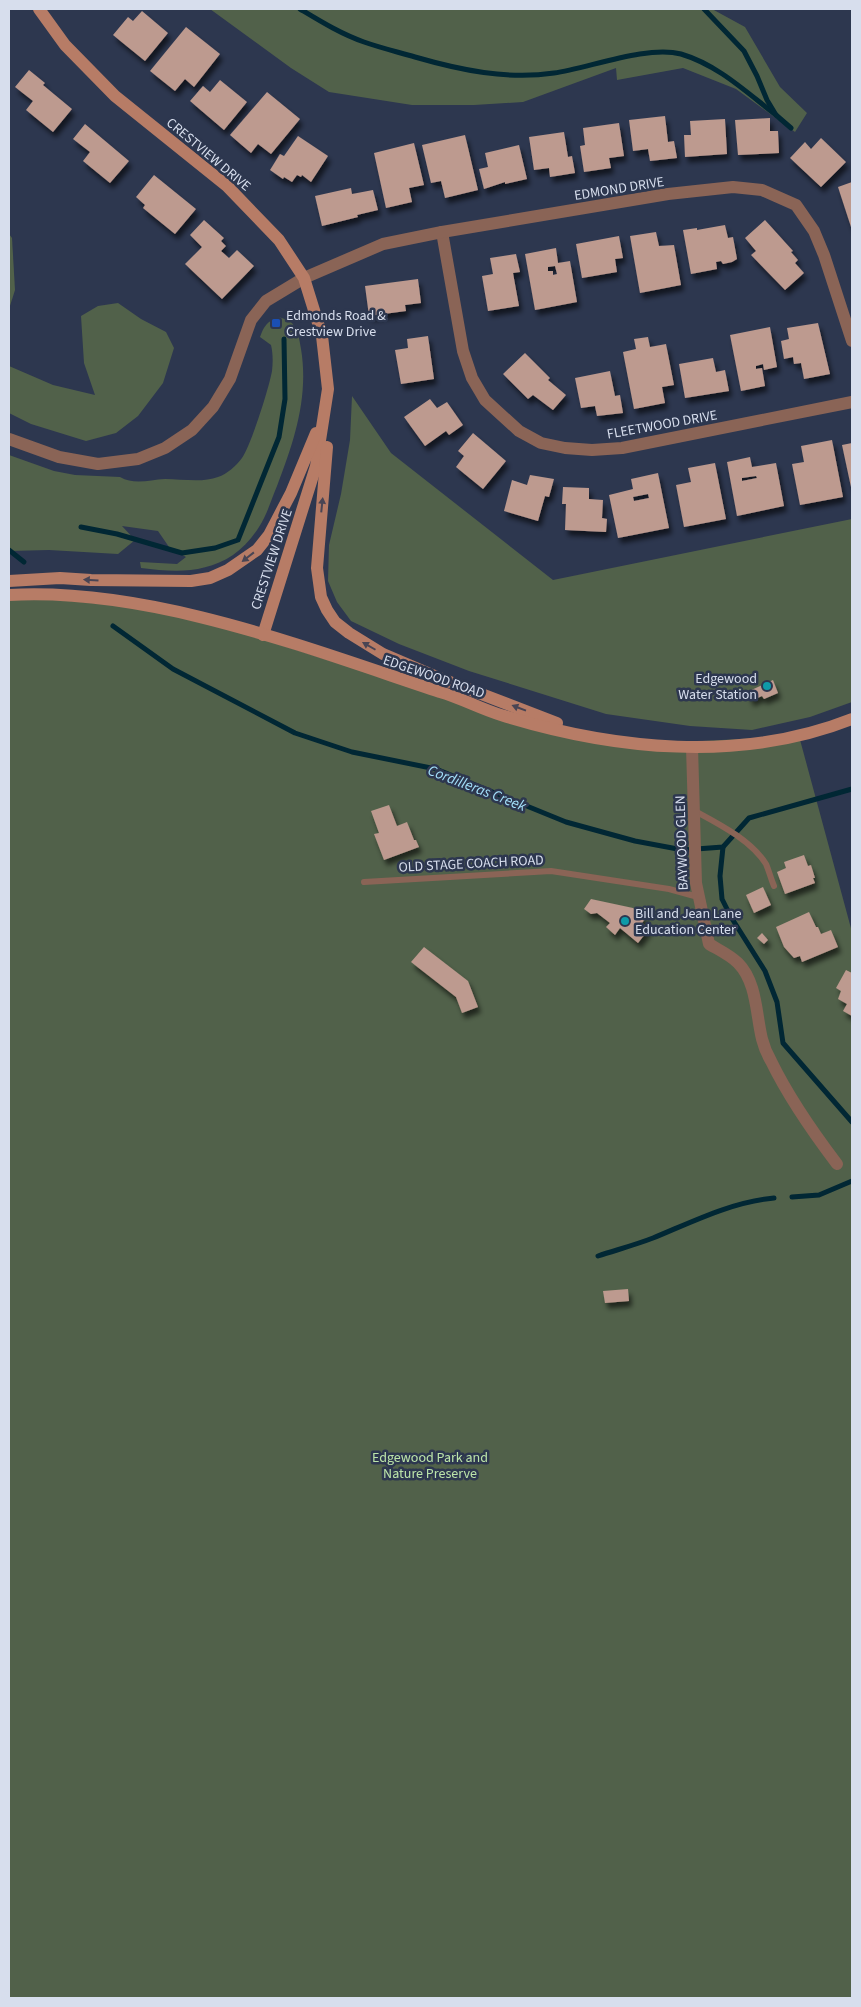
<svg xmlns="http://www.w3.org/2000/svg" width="861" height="2007" font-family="'Source Sans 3',sans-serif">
	<defs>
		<filter id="shadow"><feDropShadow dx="3" dy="5.5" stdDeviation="2.5" flood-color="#0009"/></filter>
	</defs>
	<rect width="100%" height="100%" fill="#2d374f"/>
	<!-- green -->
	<g fill="#51614a">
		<polygon points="210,9 712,9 745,27 780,87 807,113 795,132 736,89 683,68 617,80 616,68 523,102 474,105 412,105 329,92 291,68"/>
		<polygon points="9,234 12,238 15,290 9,309"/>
		<polygon points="118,303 141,319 166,332 174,348 163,383 138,416 116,433 86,441 31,424 9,413 9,366 53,385 95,395 84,363 81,316 98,306"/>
		<path d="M279,317L290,321C298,329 299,338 301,349C309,397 294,442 277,486C271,500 267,515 259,527C252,538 243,548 233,555C204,574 174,572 141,568L140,562L177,564L186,557L169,547L158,531L122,526L135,540L118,554L49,550L9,551V455L54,471L75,475L120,477C134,485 149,480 165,479C181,479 203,483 218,477C227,474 236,466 242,458C251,445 269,388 272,371C273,363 273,353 271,345L260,337C264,326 267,321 279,317Z"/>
		<polygon points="352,396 391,453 553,580 852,519 852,702 810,717 752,730 690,726 606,714 469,671 399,644 351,621 337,602 328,581 329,545 341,494 350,440"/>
		<polygon points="9,595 174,611 501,715 645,744 799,736 852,932 852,1998 9,1998"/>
	</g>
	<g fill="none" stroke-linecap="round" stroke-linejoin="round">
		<!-- stream -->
		<g stroke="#012734" stroke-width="5">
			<path d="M300,9C320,21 341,34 364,42C381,48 398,52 415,57C460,70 507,80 554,73C589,68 647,45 681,54C718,65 746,92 776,115"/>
			<polyline points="704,9 744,51 757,76 767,100 776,115 791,128"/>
			<polyline points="81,527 117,534 182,553 215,548 238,540 279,437 285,399 284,339"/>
			<polyline points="9,550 24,562"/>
			<polyline points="113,626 173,669 295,733 352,752 436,769 566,822 635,841 683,850 723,847 749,818 852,789"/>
			<polyline points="723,847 720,876 722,899 731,917 765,971 777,1002 783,1043 852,1122"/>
			<polyline points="792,1197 819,1195 852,1181"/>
			<path d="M598,1256C616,1250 635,1245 653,1238C692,1222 731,1202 774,1198"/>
		</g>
	</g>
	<!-- building -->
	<g fill="#bd9a8f" fill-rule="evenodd" filter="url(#shadow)">
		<polygon points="142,11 168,33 145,61 113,35 128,17 133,21"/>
		<polygon points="186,27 220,54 194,87 185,79 175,91 150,71"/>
		<polygon points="29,70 45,83 43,85 72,109 53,132 26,110 33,101 15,87"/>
		<polygon points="220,80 247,102 224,130 190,101 203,86 210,92"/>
		<polygon points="267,92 300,119 271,154 258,144 251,153 230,135"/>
		<polygon points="665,116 668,142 674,141 677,158 650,161 648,149 633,151 629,120"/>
		<polygon points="770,118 770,131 778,131 779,153 738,155 735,120"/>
		<polygon points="725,119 727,154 685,157 684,135 691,135 690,121"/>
		<polygon points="619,123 624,156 609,158 611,168 584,172 580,146 585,145 583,128"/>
		<polygon points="85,124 129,161 110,183 83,161 90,152 73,139"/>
		<polygon points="564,132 568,157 572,156 575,173 550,177 549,168 534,170 529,137"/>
		<polygon points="465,135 478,190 445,198 441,181 431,183 422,145"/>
		<polygon points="298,136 328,156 311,182 302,175 301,177 297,175 292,182 284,177 283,179 270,170 280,154 284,156"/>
		<polygon points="821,138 846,162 821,187 790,158 805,142 811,149"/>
		<polygon points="414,143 424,185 409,188 412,202 386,208 374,153"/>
		<polygon points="519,145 527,179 505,184 505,182 484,189 479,169 488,167 485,153"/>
		<polygon points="154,175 196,209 175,234 143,208 145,205 136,197"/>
		<polygon points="852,182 852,230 838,187"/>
		<polygon points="351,188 352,194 373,190 378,210 357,215 358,217 322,226 315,196"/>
		<polygon points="204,220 224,238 221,241 226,246 221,251 229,258 237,250 254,266 222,299 185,264 202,247 190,235"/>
		<polygon points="765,220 793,251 791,252 798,260 795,263 804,273 785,290 751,255 756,251 745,238"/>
		<polygon points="725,225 728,238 733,237 737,259 732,262 723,264 721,261 716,262 717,269 691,274 683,230 697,228 697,230"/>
		<polygon points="656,232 659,246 674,245 681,285 640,293 630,236"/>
		<polygon points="619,236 623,258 615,259 617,272 582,278 576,244"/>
		<path d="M556,248L558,263L570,261L577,302L535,310L525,254ZM555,266L557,274L553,275V271H548V267Z"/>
		<polygon points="516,254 520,272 513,273 519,306 488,311 482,276 493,274 490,258"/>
		<polygon points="418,279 421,303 405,305 406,311 369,316 365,286"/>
		<polygon points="818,323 830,374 804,379 801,363 794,364 793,357 784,359 781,341 789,339 787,328"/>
		<polygon points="770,327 777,367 764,370 763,364 756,366 756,369 762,368 765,386 741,391 730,335"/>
		<polygon points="428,336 434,379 401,384 395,350 408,348 407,339"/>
		<polygon points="648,337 650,347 666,344 674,385 662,387 665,403 634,409 623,352 636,349 634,339"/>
		<polygon points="525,353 550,378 548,380 566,395 553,410 533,395 528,399 503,374"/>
		<polygon points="713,358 716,372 725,370 729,391 685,398 679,364"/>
		<polygon points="610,371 615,396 620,395 623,413 597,416 595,406 581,408 575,378"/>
		<polygon points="430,399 437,408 447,402 463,425 449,435 446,431 425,446 404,417"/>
		<polygon points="473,433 506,461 483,489 456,467 464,456 458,451"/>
		<polygon points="832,440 843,497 800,505 792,464 804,462 801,446"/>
		<polygon points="852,443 852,487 851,487 842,445"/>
		<path d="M750,457L752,467L776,463L784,506L737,516L727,462ZM756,476L757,478L742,481V478Z"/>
		<polygon points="715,463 726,519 684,527 676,485 691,482 688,468"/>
		<path d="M658,473L669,528L618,538L609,495L633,489L631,479ZM648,494L649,498L634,501L633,497Z"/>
		<polygon points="530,475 554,479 549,497 545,496 538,521 504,511 512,480 527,485"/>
		<polygon points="563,487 589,488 589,499 603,500 602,518 607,519 606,532 565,530 566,504 562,504"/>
		<polygon points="773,680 778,693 764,699 762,696 751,701 747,692"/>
		<polygon points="389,805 397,826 407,822 414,840 416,840 419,847 384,860 374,834 379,833 371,811"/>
		<polygon points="804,855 808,866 811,865 815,878 813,878 815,883 785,894 777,872 786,868 784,862"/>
		<polygon points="763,887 771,905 754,913 746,895"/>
		<polygon points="591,899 633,908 646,918 642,923 649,929 638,943 620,928 615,935 606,927 610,923 597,913 591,914 584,909"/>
		<polygon points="809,912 816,927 818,927 821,934 831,930 838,947 802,962 800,956 794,958 784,947 776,927"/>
		<polygon points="762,933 768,940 764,944 757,938"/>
		<polygon points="424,947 468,981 478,1007 462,1013 456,997 411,962"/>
		<polygon points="846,970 852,973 852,1016 843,1011 847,1004 838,999 841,991 836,988"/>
		<polygon points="628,1289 629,1301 605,1303 603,1291"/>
	</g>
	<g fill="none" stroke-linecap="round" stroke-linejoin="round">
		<!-- lane -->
		<g stroke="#8a6456" stroke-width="6">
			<path d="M695,811C719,824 751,840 766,864C769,871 771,879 774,886"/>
			<polyline points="364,882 551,871 669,889 698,897"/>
		</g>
		<!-- street -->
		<g stroke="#8a6456" stroke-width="12">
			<polyline points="442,232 463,351 472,378 485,400 519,431 541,443 565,448 592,450 622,448 852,402"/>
			<polyline points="9,439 59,457 98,464 138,459 165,448 192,430 213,407 230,379 251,320 266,301 304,278 383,244 442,232 668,194 733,187 762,190 796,205 814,231 824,255 852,341"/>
			<path d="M692,747L696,883L709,944C719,950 730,955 738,963C757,982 756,1015 762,1039C764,1047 767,1054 771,1061C789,1098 812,1131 837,1164"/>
		</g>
		<!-- secondary -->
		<g stroke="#b77c66" stroke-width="12">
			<polyline points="39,9 65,45 115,96 227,186 279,240 304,278 322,336 328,389 316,466 263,635"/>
			<polyline points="327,447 317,568 321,597 327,610 335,622 349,633 383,654 437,677 557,723"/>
			<polyline points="9,581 60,578 91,580 191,581 210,578 228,570 257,550 269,535 291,493 316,433"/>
			<path d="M9,595C150,587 307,648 440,692C461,698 481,709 501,715C614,750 741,763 852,719"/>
		</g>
	</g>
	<!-- one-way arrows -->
	<defs><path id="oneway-solid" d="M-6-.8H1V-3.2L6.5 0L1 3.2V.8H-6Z" transform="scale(1.25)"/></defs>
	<g fill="#494554">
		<use href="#oneway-solid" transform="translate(322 505) rotate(-84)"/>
		<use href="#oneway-solid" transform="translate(248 557) rotate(142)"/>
		<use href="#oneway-solid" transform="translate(91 580) rotate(-177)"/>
		<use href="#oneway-solid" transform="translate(369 646) rotate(-150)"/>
		<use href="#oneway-solid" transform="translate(519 708) rotate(-159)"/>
	</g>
	<!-- markers -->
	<rect fill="#1a4fb4" stroke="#2d374f" stroke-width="2" x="271" y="318" width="10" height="10" rx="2.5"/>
	<g fill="#0f9aa8" stroke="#2d374f" stroke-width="2">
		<circle cx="767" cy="686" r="5"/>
		<circle cx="625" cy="921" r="5"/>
	</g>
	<g text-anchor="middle" stroke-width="5" stroke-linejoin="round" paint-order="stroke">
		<!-- street labels -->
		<g font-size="14" fill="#d7deed" stroke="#2d374f">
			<text transform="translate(209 154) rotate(40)" y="5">CRESTVIEW DRIVE</text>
			<text transform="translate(619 188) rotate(-9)" y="5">EDMOND DRIVE</text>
			<text transform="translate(662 424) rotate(-10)" y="5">FLEETWOOD DRIVE</text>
			<text transform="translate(271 559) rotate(-72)" y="5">CRESTVIEW DRIVE</text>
			<text transform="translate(434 676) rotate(19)" y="5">EDGEWOOD ROAD</text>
			<text transform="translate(681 843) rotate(-92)" y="5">BAYWOOD GLEN</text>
			<text transform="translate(471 863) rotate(-3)" y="5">OLD STAGE COACH ROAD</text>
		</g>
		<!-- poi labels -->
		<g font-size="14" fill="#d7deed" stroke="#2d374f" text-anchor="start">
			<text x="286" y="320">Edmonds Road &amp;<tspan x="286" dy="16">Crestview Drive</tspan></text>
			<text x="757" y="683" text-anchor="end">Edgewood<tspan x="757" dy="16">Water Station</tspan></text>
			<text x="635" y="918">Bill and Jean Lane<tspan x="635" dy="16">Education Center</tspan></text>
		</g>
		<!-- park labels -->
		<g font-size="14" fill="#bce4a9" stroke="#2d374f">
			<text x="430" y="1462">Edgewood Park and<tspan x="430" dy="16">Nature Preserve</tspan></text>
		</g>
		<!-- water labels -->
		<g font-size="15" font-style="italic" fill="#a4e1fb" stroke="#2d374f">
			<text transform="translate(477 788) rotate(21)" y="5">Cordilleras Creek</text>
		</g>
	</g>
	<!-- border -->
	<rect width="861" height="2007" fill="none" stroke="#d7deed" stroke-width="20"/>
</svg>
